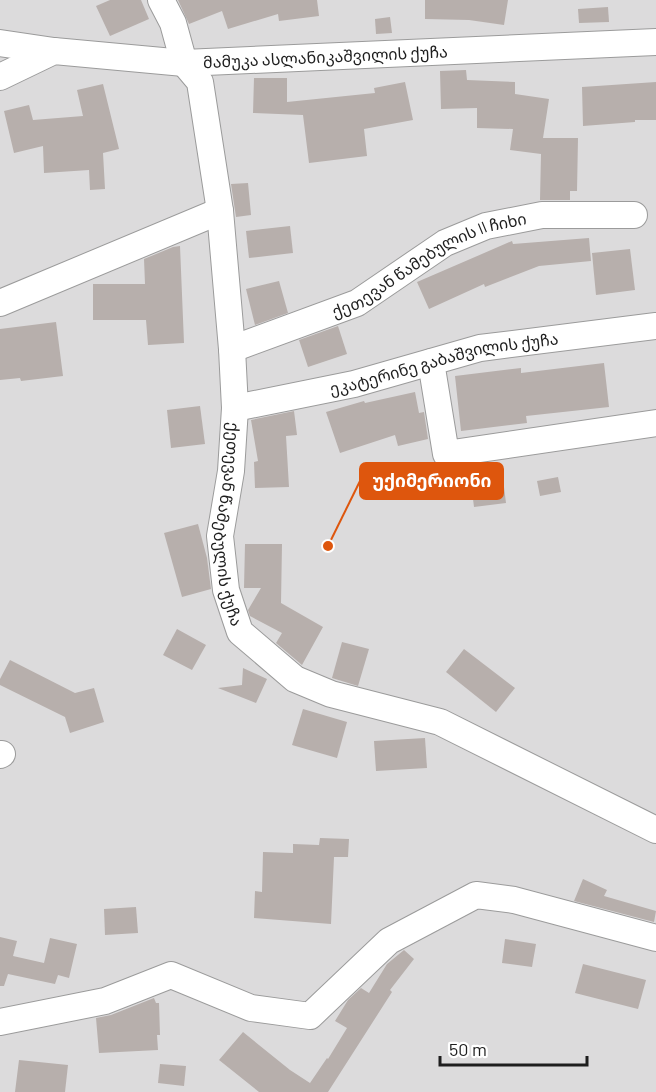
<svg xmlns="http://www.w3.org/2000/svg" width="656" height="1092" font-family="Barlow,'Noto Sans Georgian',sans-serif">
	<rect width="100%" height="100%" fill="#eeeae6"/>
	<!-- residential -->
	<rect fill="#dcdbdc" x="0" y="0" width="656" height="1092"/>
	<!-- building -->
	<g fill="#b7afac">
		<polygon points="110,0 141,0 149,19 110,36 96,6"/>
		<polygon points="178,0 317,0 319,16 279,21 278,14 228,29 222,11 189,24"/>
		<polygon points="425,0 508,0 504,25 469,20 425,19"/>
		<polygon points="608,7 609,22 579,23 578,9"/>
		<polygon points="390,17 392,33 376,34 375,19"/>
		<polygon points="466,70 467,80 515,82 515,94 549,99 543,138 578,138 577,191 570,191 570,200 540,200 541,154 510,150 513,129 477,128 477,108 441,109 440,71"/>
		<polygon points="254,78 287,78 287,102 375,93 374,88 405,82 413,120 364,129 367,156 309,163 303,115 253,113"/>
		<polygon points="656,82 656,120 635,120 635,122 583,126 582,87"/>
		<polygon points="103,84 119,149 103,153 105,189 90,190 89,170 44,173 43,146 14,153 4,111 29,105 33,120 83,116 77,90"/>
		<polygon points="248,183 251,215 236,217 231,184"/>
		<polygon points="290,226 293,253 249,258 246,231"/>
		<polygon points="589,238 591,261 539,266 485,287 484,284 429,309 417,282 512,241 513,244"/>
		<polygon points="180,246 184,343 148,345 146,320 93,320 93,284 145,284 144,259 173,247"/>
		<polygon points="630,249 635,290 596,295 592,253"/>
		<polygon points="279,281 288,313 255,325 246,289"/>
		<polygon points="56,322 63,376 21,381 20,378 0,380 0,329"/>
		<polygon points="338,326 347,354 308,367 299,340"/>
		<polygon points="604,363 609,407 526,416 527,423 461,431 455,376 521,368 521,373"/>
		<polygon points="415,392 419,413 424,412 428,439 398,446 395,435 340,453 326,412 364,401 365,403"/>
		<polygon points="200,406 205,444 171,448 167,410"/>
		<polygon points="294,411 297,435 286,436 289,487 255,488 254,462 258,461 251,420"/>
		<polygon points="502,471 506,503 474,507 470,476"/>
		<polygon points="558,477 561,492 540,496 537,481"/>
		<polygon points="198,524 207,558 211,589 182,597 164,533"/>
		<polygon points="245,544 282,544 281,603 323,627 302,665 276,643 282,633 250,616 248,610 261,588 244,588"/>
		<polygon points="177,629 206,645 192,670 163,655"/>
		<polygon points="342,642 369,649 358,686 332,678"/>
		<polygon points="464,649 515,688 496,712 446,672"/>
		<polygon points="10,660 75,693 94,688 104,722 70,733 65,717 0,685 0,679"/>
		<polygon points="243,668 267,679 256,703 218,688 242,685"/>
		<polygon points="303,709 347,722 337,758 292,745"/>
		<polygon points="425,738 427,768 376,771 374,741"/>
		<polygon points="320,838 349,839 348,857 334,857 331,924 254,918 255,891 262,892 263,852 293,853 293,844 319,845"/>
		<polygon points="583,879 607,890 604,896 656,911 654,922 574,901"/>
		<polygon points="136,907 138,933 105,935 104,909"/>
		<polygon points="0,937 17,941 13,956 44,963 50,938 77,944 69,978 58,975 55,984 8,974 4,986 0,986"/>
		<polygon points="505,939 536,944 532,967 502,963"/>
		<polygon points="404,950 414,959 390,990 392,992 328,1092 259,1092 219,1060 243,1032 290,1070 310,1083 327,1058 328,1059 347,1028 335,1021 348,1000 361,988 369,993 387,964"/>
		<polygon points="583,964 646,980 638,1009 575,993"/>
		<polygon points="154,998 156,1003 159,1003 160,1035 157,1035 158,1050 99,1053 96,1018 111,1015"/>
		<polygon points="19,1060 68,1065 65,1092 15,1092"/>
		<polygon points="160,1064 186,1066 184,1086 158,1083"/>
	</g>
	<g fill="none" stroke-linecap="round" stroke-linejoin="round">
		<defs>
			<g id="minor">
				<path id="s1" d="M161,0L173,23L184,63L200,82L220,211L232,349L235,408L231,471L220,536L226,590L240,632L295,679L331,694L440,722L656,830"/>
				<polyline points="0,43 54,51"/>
				<path id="s2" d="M0,77L54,51L184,63L656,42"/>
				<polyline points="0,303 220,211"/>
				<path id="s3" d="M232,349L357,303L445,243L486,226L542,215H634"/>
				<polyline points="431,362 446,454 656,423"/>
				<path id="s4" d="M235,408L354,384L480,348L656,326"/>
				<polyline points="0,755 2,754"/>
				<polyline points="0,1022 105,1001 171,975 251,1008 310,1016 389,941 476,895 514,900 656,938"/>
			</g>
		</defs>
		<!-- minor casing -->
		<use href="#minor" stroke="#9b9b9b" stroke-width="28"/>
		<!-- minor -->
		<use href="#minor" stroke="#fff" stroke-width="26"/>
	</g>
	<g text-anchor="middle" stroke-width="6" stroke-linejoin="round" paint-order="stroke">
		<!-- street labels -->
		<g font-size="16" fill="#1e1e1e" stroke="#fff">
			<text dy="6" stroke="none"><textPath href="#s2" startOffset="332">მამუკა ასლანიკაშვილის ქუჩა</textPath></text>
			<text dy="6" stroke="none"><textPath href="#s3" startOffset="216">ქეთევან წამებულის II ჩიხი</textPath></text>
			<text dy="6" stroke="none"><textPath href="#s4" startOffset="214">ეკატერინე გაბაშვილის ქუჩა</textPath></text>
			<text dy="6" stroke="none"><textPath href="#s1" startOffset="538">ქეთევან წამებულის ქუჩა</textPath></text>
		</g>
	</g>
	<!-- callouts -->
	<path fill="none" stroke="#de560d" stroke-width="2" d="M328 546L360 481"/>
	<circle fill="#de560d" stroke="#fff" stroke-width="2" cx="328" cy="546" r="6"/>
	<rect fill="#de560d" stroke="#de560d" stroke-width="2" x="360" y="463" width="143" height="36" rx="6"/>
	<g font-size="18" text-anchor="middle" font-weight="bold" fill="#fff">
		<text x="432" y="487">უქიმერიონი</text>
	</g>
	<!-- scale -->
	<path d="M440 1056v9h147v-9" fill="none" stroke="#1e1e1e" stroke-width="3"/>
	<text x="449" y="1056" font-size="18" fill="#1e1e1e" stroke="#ffffff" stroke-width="4.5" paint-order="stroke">50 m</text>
</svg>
